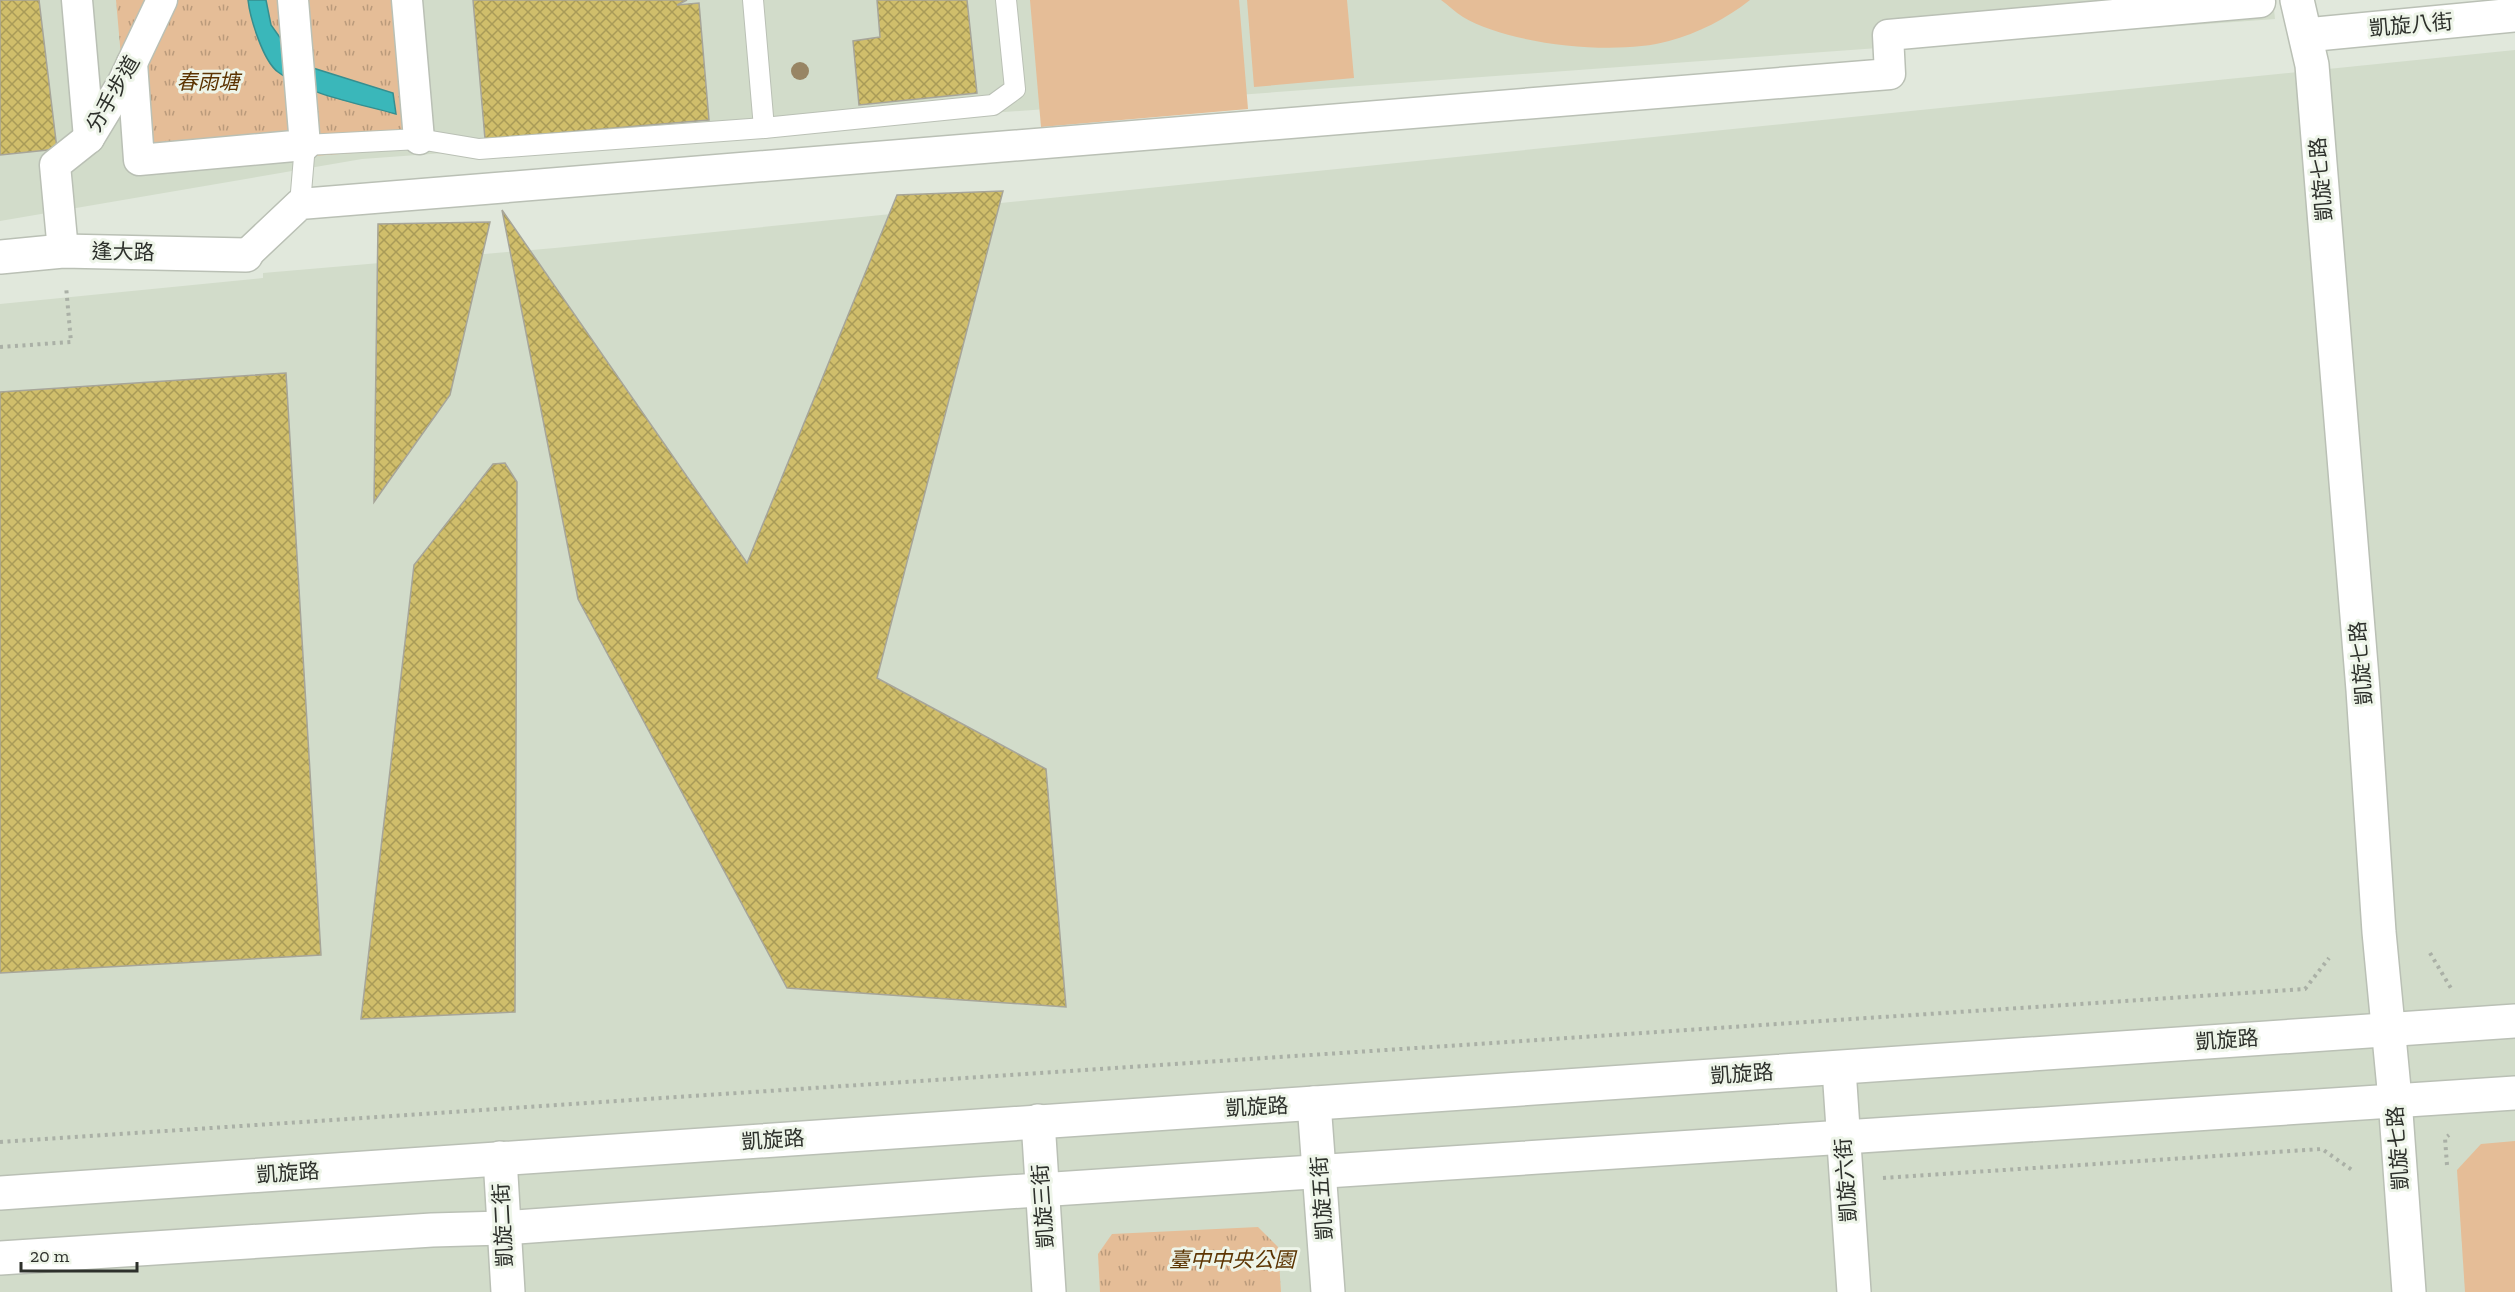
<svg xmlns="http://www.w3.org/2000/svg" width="2515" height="1292" font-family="'Zilla Slab','Noto Sans TC',serif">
	<defs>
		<pattern id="park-tufts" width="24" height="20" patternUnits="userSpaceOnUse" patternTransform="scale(1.5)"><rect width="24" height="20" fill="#e5bd97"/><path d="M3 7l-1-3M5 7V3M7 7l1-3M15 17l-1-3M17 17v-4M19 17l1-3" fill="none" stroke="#ba9a7b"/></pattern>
		<pattern id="building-cross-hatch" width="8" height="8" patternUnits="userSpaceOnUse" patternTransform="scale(1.5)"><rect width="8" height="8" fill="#d0be6b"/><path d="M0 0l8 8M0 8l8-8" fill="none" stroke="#a99b58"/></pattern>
	</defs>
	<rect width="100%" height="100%" fill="#e1e8dc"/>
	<!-- built -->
	<g fill="#d2dcca">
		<polygon points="0,0 2273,0 2275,19 362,159 0,221"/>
		<polygon points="2515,50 2515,1292 0,1292 0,304 263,278 263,273 555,248"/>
	</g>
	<!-- green -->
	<g fill="#e5bd97">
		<polygon points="1030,0 1239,0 1248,109 1041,127"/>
		<polygon points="1247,0 1347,0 1354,78 1254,87"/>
		<path d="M1441,0H1750C1726,19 1698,33 1669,41C1616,56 1510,45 1463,17C1455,12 1448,5 1441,0Z"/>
		<polygon points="2515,1141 2515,1292 2465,1292 2457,1170 2481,1144"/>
	</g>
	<!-- park -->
	<g fill="url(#park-tufts)">
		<polygon points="116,0 395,0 406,149 131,170"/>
		<polygon points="1258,1227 1278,1247 1281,1292 1100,1292 1098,1254 1112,1234"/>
	</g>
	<!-- water -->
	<path fill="#3ab7ba" stroke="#368e8f" stroke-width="1.5" d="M248,0H266L271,25L293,56L313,68L393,93L396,114C361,104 307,95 278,72C263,61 250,18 248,0Z"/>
	<!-- building -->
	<g fill="url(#building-cross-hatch)" stroke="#a7a599" stroke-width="1.5">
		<polygon points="0,0 39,0 57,149 0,155"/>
		<polygon points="473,0 687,0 677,5 699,3 709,120 485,139"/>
		<polygon points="877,0 967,0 977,93 859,105 853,41 880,37"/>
		<polygon points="1003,191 877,678 1046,769 1066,1007 787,988 578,599 502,210 747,563 897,195"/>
		<polygon points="490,222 450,395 374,502 378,224"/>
		<polygon points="286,373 321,955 0,973 0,392"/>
		<polygon points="505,463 517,482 515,1012 361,1019 414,565 493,464"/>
	</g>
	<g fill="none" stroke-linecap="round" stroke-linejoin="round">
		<defs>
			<g id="service">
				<polyline points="753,0 764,128"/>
				<polyline points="300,204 305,145 419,139 479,149 764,128 993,105 1015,89 1006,0"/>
			</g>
			<g id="pedestrian">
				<polyline points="77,0 89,138"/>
				<polyline points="407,0 419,139"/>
				<polyline points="132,63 139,160 305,145 293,0"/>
				<polyline points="63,251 55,165 89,138 123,82 162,0"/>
				<polyline points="246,255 300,204 1890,74 1888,35 2260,2"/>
			</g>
			<g id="minor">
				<polyline points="2297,0 2312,65 2363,690 2379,932 2395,1099 2409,1292"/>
				<polyline points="2306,35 2515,15"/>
				<polyline points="0,257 63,251 246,255"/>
				<polyline points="1839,1069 1854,1292"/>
				<polyline points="1314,1103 1328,1292"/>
				<polyline points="1038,1121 1049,1292"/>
				<polyline points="500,1158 508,1292"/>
			</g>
			<g id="tertiary">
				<polyline points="0,1193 2515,1021"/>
				<polyline points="0,1258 432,1230 503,1228 977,1194 2515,1093"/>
			</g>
		</defs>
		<!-- service casing -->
		<use href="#service" stroke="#bac0b5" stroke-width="22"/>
		<!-- pedestrian casing -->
		<use href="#pedestrian" stroke="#bac0b5" stroke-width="33"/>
		<!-- minor casing -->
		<use href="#minor" stroke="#bac0b5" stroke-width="36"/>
		<!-- tertiary casing -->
		<use href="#tertiary" stroke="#bac0b5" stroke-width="36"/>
		<!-- path -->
		<g stroke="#aab0a6" stroke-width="4" stroke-dasharray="3 4.5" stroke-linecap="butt">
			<polyline points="0,347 71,342 66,286"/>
			<polyline points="2430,953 2452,990"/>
			<polyline points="0,1142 2305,989 2329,958"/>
			<polyline points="2447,1165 2445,1138 2449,1135"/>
			<polyline points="1883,1178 2322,1149 2352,1170"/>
		</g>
		<!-- service -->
		<use href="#service" stroke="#fff" stroke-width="20"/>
		<!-- pedestrian -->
		<use href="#pedestrian" stroke="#fff" stroke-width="30"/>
		<!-- minor -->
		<use href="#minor" stroke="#fff" stroke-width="33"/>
		<!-- tertiary -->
		<use href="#tertiary" stroke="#fff" stroke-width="33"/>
	</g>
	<!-- trees -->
	<circle fill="#988564" cx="800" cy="71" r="9"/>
	<g text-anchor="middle" stroke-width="6" stroke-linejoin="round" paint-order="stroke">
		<!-- street labels -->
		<g font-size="21" fill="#2d302b" stroke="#eef5e9">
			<text transform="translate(2411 25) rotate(-5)" y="7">凱旋八街</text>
			<text transform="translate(113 94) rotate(-60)" y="7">分手步道</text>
			<text transform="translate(2321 179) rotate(-95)" y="7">凱旋七路</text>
			<text transform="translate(123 252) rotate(1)" y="7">逢大路</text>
			<text transform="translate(2361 663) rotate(-95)" y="7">凱旋七路</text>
			<text transform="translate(2227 1040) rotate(-4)" y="7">凱旋路</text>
			<text transform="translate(1742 1074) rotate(-4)" y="7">凱旋路</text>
			<text transform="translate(1257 1107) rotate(-3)" y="7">凱旋路</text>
			<text transform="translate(773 1140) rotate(-4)" y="7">凱旋路</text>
			<text transform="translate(2398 1148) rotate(-94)" y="7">凱旋七路</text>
			<text transform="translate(288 1173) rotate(-4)" y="7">凱旋路</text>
			<text transform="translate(1846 1180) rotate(-94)" y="7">凱旋六街</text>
			<text transform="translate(1322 1198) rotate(-94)" y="7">凱旋五街</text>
			<text transform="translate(1043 1206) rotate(-94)" y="7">凱旋三街</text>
			<text transform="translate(503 1225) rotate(-93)" y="7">凱旋二街</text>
		</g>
		<!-- park labels -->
		<g font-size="21" font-style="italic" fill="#5c3402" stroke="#eef5e9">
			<text x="208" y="89">春雨塘</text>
			<text x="1232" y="1267">臺中中央公園</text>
		</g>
	</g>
	<!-- scale -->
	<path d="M21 1262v9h116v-9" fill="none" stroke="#2d302b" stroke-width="3"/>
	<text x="30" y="1262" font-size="18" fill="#2d302b" stroke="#eef5e9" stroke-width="4.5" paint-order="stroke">20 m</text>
</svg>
